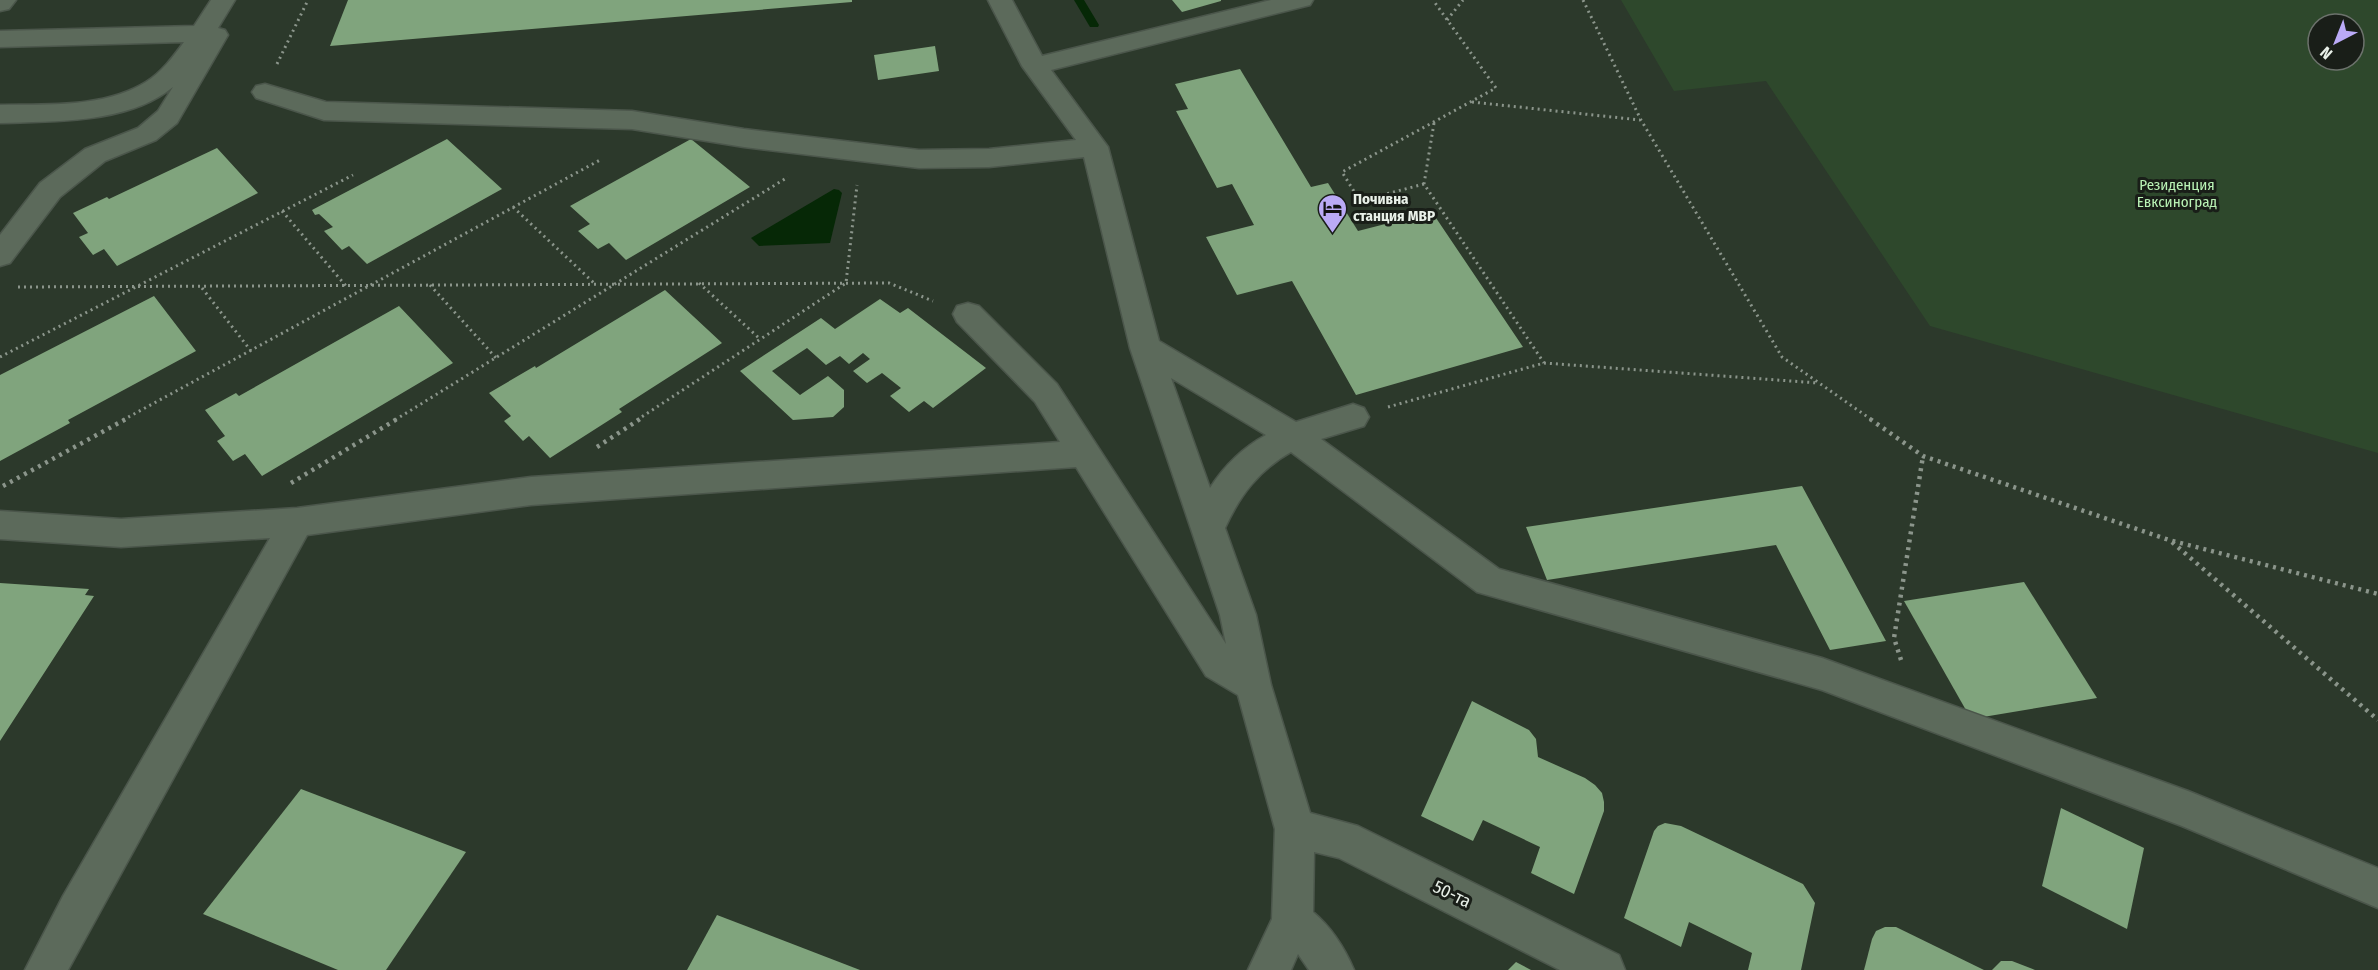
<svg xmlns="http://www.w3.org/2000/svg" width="2378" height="970" font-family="'Fira Sans Condensed',sans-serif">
	<rect width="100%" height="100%" fill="#2c392b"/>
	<!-- green -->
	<path fill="#2e482c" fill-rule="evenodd" d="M1621,0H2378V453L1930,326L1766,81L1674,91ZM2318,24H2354V60H2318Z"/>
	<!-- water -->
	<polygon fill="#062806" points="834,189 839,190 842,193 830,243 759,246 751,238"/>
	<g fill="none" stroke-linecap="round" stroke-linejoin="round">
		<!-- stream -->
		<polygon fill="#062806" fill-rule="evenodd" points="1074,0 1084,0 1099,25 1098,27 1090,27"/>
	</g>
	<!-- building -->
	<g fill="#80a47d">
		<polygon points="348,0 852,0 852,2 330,46"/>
		<polygon points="1172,0 1221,0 1221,1 1182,12"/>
		<polygon points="935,46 939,71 878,80 874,55"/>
		<polygon points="1240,69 1311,187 1328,183 1358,231 1432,212 1523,347 1356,395 1292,281 1237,295 1206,237 1254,225 1232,184 1217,188 1176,111 1188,109 1175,84"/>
		<polygon points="447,139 502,189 367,264 349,246 342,250 324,231 333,227 319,214 315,215 312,210"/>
		<polygon points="691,139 750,187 626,260 609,243 598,249 578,231 590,224 570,206"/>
		<polygon points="217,148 258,193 117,266 104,249 93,255 79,237 88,233 73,213 107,197 109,199"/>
		<polygon points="665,290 722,343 619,409 622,412 550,458 529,436 523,441 504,421 511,416 489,393 535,366 536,368"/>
		<polygon points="154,296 196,351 68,420 70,423 0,461 0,375"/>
		<polygon points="880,299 900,313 908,308 986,368 933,408 924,401 909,412 890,396 901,388 882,373 867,383 853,371 870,359 863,353 849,364 840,356 826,365 807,348 772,371 800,395 828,376 844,390 844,407 833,417 793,420 740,371 821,318 835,329"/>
		<polygon points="399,306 453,363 262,476 245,454 233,461 217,441 225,436 205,410 236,393 239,396"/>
		<polygon points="1802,486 1886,641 1830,650 1776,545 1547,580 1526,527"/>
		<polygon points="2024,582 2097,698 1971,719 1904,601"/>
		<polygon points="0,583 89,589 85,595 94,596 0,741"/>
		<polygon points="1472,701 1529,730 1536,739 1538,757 1585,778 1595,785 1602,793 1604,802 1604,811 1574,894 1531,873 1540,847 1483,820 1473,841 1421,816"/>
		<polygon points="301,789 466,852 386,970 338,970 203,914"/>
		<polygon points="2061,808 2144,848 2127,929 2042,886"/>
		<polygon points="1665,823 1681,826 1803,884 1815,903 1801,970 1748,970 1752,953 1689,922 1681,947 1624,918 1654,831 1658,826"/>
		<polygon points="717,915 860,970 687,970"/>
		<polygon points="1885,927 1896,927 1984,970 1864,970 1872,939 1876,931"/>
		<polygon points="2001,961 2012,961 2035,970 1992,970"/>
		<polygon points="1516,962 1531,970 1508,970"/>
	</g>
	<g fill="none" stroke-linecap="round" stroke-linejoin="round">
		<defs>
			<g id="minor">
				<polygon points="0,0 16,0 9,9 0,11"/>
				<path d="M211,0H235L218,28L225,30L228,35L177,123L156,140L105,161L60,197L10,263L0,266V235L40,183L85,149L138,128L158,111L173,87C128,124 55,121 0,123V105C47,104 104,108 146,82C161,73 173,57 184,42L0,47V31L194,26Z"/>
				<path d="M988,0H1012L1042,56L1271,0H1313L1310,5L1051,70L1108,147L1159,341L1296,422L1353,404L1364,408L1369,417L1364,426L1321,439L1499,569L1822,658L2188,791L2378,868V908L2182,826L1822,690L1477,592L1291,452C1259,470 1240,495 1225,528L1256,615L1271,685L1310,813L1358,826L1619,955L1625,970H1560L1339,858L1314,852L1313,912C1332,928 1344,947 1354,970H1309L1298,954L1291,970H1248L1272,919L1275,829L1238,695L1206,676L1076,467L531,505L307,535L68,970H25L63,896L270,538L121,547L0,539V511L121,519L297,508L531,477L1060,442L1035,402L957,322L953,314L957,306L968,303L979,306L1057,384L1226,644L1220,615L1130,348L1084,157L989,167L919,168L744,147L632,129L324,120L256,98L252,92L256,86L265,84L326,102L632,111L744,129L919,150L989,149L1076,140L1022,66ZM1171,378L1266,435C1242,448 1224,466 1210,488Z"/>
			</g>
		</defs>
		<!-- minor casing -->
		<use href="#minor" stroke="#4b564b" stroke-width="3"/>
		<!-- path-far1 -->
		<g stroke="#8b958b" stroke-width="3" stroke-dasharray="2 4" stroke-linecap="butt">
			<polyline points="1583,0 1641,120 1782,357 1872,420"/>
			<polyline points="1447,20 1463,0"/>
			<polyline points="277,64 308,0"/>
			<polyline points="1472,102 1640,120"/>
			<polyline points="1434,123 1424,184 1544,363"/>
			<polyline points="1424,184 1360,201 1342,172 1496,88 1433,0"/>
			<polyline points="513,207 595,284"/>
			<polyline points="282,211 346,286"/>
			<polyline points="699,283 760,339"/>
			<polyline points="430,285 497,359"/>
			<polyline points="18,287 889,283 933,301"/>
			<polyline points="202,288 251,351"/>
			<polyline points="0,357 353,175"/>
			<polyline points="1388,407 1544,363 1818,383"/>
			<polyline points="123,420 600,160"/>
			<polyline points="395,420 788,177"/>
			<polyline points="637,420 846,283 857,185"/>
		</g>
		<!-- path -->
		<g stroke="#8b958b" stroke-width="4.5" stroke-dasharray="3 5" stroke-linecap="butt">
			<polyline points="1870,419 1923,456 2169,540 2378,594"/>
			<polyline points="597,447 640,419"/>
			<polyline points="291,483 397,419"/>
			<polyline points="3,486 126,419"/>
			<polyline points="2172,542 2378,720"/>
			<polyline points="1901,660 1894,638 1923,456"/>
		</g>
		<!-- minor -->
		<use href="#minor" fill="#5c6a5b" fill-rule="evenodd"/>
	</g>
	<!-- icons -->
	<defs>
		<symbol id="hotel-pin" viewBox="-11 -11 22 30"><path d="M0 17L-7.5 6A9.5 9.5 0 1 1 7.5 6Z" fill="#baaaf6" stroke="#191e18"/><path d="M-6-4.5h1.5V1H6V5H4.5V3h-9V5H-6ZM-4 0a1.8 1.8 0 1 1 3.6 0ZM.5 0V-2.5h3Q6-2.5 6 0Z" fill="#111"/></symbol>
	</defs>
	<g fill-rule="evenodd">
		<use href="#hotel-pin" x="1316" y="192" width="33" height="45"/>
	</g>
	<g text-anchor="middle" stroke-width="6" stroke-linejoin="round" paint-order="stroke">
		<!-- park labels -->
		<g font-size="15" fill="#baf3b6" stroke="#191e18">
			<text x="2177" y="190">Резиденция<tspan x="2177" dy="17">Евксиноград</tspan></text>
		</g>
		<!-- poi labels -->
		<g font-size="15" font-weight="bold" fill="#e9f1e9" stroke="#191e18" text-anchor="start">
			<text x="1353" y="204">Почивна<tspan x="1353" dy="17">станция МВР</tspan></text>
		</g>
		<!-- near-street labels -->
		<g font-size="18" fill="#e9f1e9" stroke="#191e18">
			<text transform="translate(1452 894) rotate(26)" y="6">50-та</text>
		</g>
	</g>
	<!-- north arrow -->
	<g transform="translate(2336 42) rotate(222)"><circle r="28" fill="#191e18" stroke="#6c726c" stroke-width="1.5"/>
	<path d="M0-4.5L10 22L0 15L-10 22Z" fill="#baaaf6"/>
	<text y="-9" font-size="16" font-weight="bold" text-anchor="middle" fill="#e9f1e9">N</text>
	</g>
</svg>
